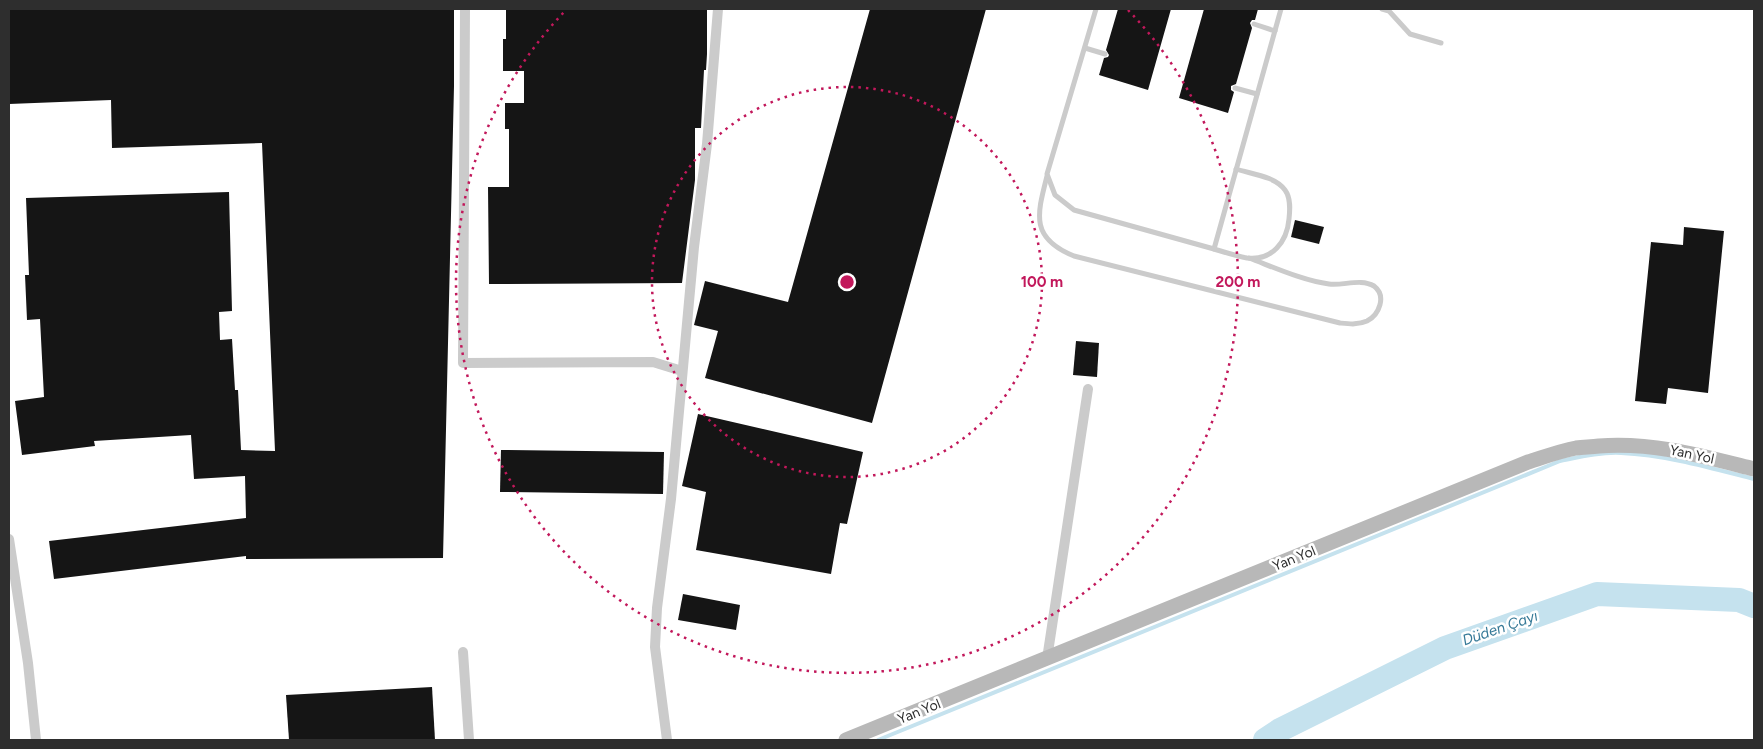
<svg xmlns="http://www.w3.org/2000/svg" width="1763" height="749" font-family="Figtree,sans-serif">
	<rect width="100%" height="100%" fill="#fff"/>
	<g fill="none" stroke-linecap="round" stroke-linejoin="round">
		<!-- stream -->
		<path stroke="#c5e2ee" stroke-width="4" d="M878,740L1560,461C1580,457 1601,452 1621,453C1666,455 1711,468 1754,479"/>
		<!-- river -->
		<polyline stroke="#c5e2ee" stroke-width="24" points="1265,740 1280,730 1445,648 1597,594 1739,600 1754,606"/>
	</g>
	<!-- building -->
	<g fill="#151515">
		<polygon points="9,9 454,9 454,86 443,558 246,559 246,556 54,579 49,541 246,518 245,476 194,479 191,435 94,441 95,446 22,455 15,401 44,397 40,319 27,320 25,275 29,275 26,198 229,192 232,311 219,312 220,340 232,339 235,390 238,390 241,450 275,451 262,143 112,148 111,100 9,104"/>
		<polygon points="506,9 707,9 707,54 706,70 704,70 701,128 695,128 695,180 682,283 489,284 488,187 509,187 509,129 505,129 505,103 524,103 524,71 503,71 503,39 506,39"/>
		<polygon points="870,9 986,9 872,423 705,378 718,331 694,325 705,281 788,302"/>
		<polygon points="1118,9 1171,9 1148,90 1099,75 1104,58 1108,57 1109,55 1106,50"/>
		<polygon points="1204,9 1258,9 1255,20 1252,20 1250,23 1252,28 1236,84 1231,86 1231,90 1234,92 1228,113 1179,98"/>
		<polygon points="1295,220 1324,227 1319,244 1291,237"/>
		<polygon points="1684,227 1724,231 1708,393 1668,388 1666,404 1635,401 1651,242 1683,245"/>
		<polygon points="1076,341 1099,343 1097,377 1073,375"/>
		<polygon points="698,414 863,452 847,524 840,523 831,574 696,550 706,492 682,486"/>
		<polygon points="501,450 664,452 663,494 500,492"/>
		<polygon points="683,594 740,605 736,630 678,620"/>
		<polygon points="432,687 435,740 289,740 286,695"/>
	</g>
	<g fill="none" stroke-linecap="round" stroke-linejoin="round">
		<!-- lane -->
		<g stroke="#cbcbcb" stroke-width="5">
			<polyline points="1096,9 1047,174 1055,195 1074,210 1214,249 1281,9"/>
			<polyline points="1382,9 1389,11 1410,34 1441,43"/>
			<polyline points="1254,24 1275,31"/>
			<polyline points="1085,48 1105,54"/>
			<polyline points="1235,88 1257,94"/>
			<path d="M1047,176C1037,215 1030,238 1074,256L1340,323C1350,324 1358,325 1367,321C1379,315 1387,296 1374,286C1361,278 1343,286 1329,284C1304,281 1273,267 1249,258"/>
			<path d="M1214,249C1224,252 1236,256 1247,258C1272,261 1287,242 1289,219C1290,210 1291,198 1285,190C1275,176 1251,174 1236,169"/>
		</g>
		<!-- street -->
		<g stroke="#cbcbcb" stroke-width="10">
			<polyline points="465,9 463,363 653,362 682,371"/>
			<polyline points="9,539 28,663 36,740"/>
			<polyline points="463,652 469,740"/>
			<polyline points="1047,659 1088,389"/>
			<polyline points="667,740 655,647 657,608 671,499 694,247 707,144 718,9"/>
		</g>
		<!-- secondary -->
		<path stroke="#b8b8b8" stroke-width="15" d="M846,740L1528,462C1544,457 1560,451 1576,448C1584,447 1591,447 1599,446C1654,442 1702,456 1754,469"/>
	</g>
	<!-- distance rings -->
	<g fill="none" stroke="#c2185b" stroke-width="2.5" stroke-dasharray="2.5 5">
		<circle cx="847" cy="282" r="195"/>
		<path d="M1128 10A391 391 0 1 1 566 10"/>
	</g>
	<g text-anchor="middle" stroke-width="5" stroke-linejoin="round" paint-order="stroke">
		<!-- street labels -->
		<g font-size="14" fill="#2e2e2e" stroke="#fff">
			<text transform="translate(1692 454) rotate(12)" y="5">Yan Yol</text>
			<text transform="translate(1294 558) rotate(-22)" y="5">Yan Yol</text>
			<text transform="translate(919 711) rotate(-22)" y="5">Yan Yol</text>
		</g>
		<!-- water labels -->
		<g font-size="15" font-style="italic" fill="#357997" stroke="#fff">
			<text transform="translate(1500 628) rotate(-19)" y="5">Düden Çayı</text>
		</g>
	</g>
	<circle cx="847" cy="282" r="8" fill="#c2185b" stroke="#fff" stroke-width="2.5"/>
	<g font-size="15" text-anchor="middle" font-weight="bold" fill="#c2185b" stroke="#fff" stroke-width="5" stroke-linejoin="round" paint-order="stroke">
		<text x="1042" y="287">100 m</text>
		<text x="1238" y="287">200 m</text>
	</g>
	<!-- border -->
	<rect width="1763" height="749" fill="none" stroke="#2e2e2e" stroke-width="20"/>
</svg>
